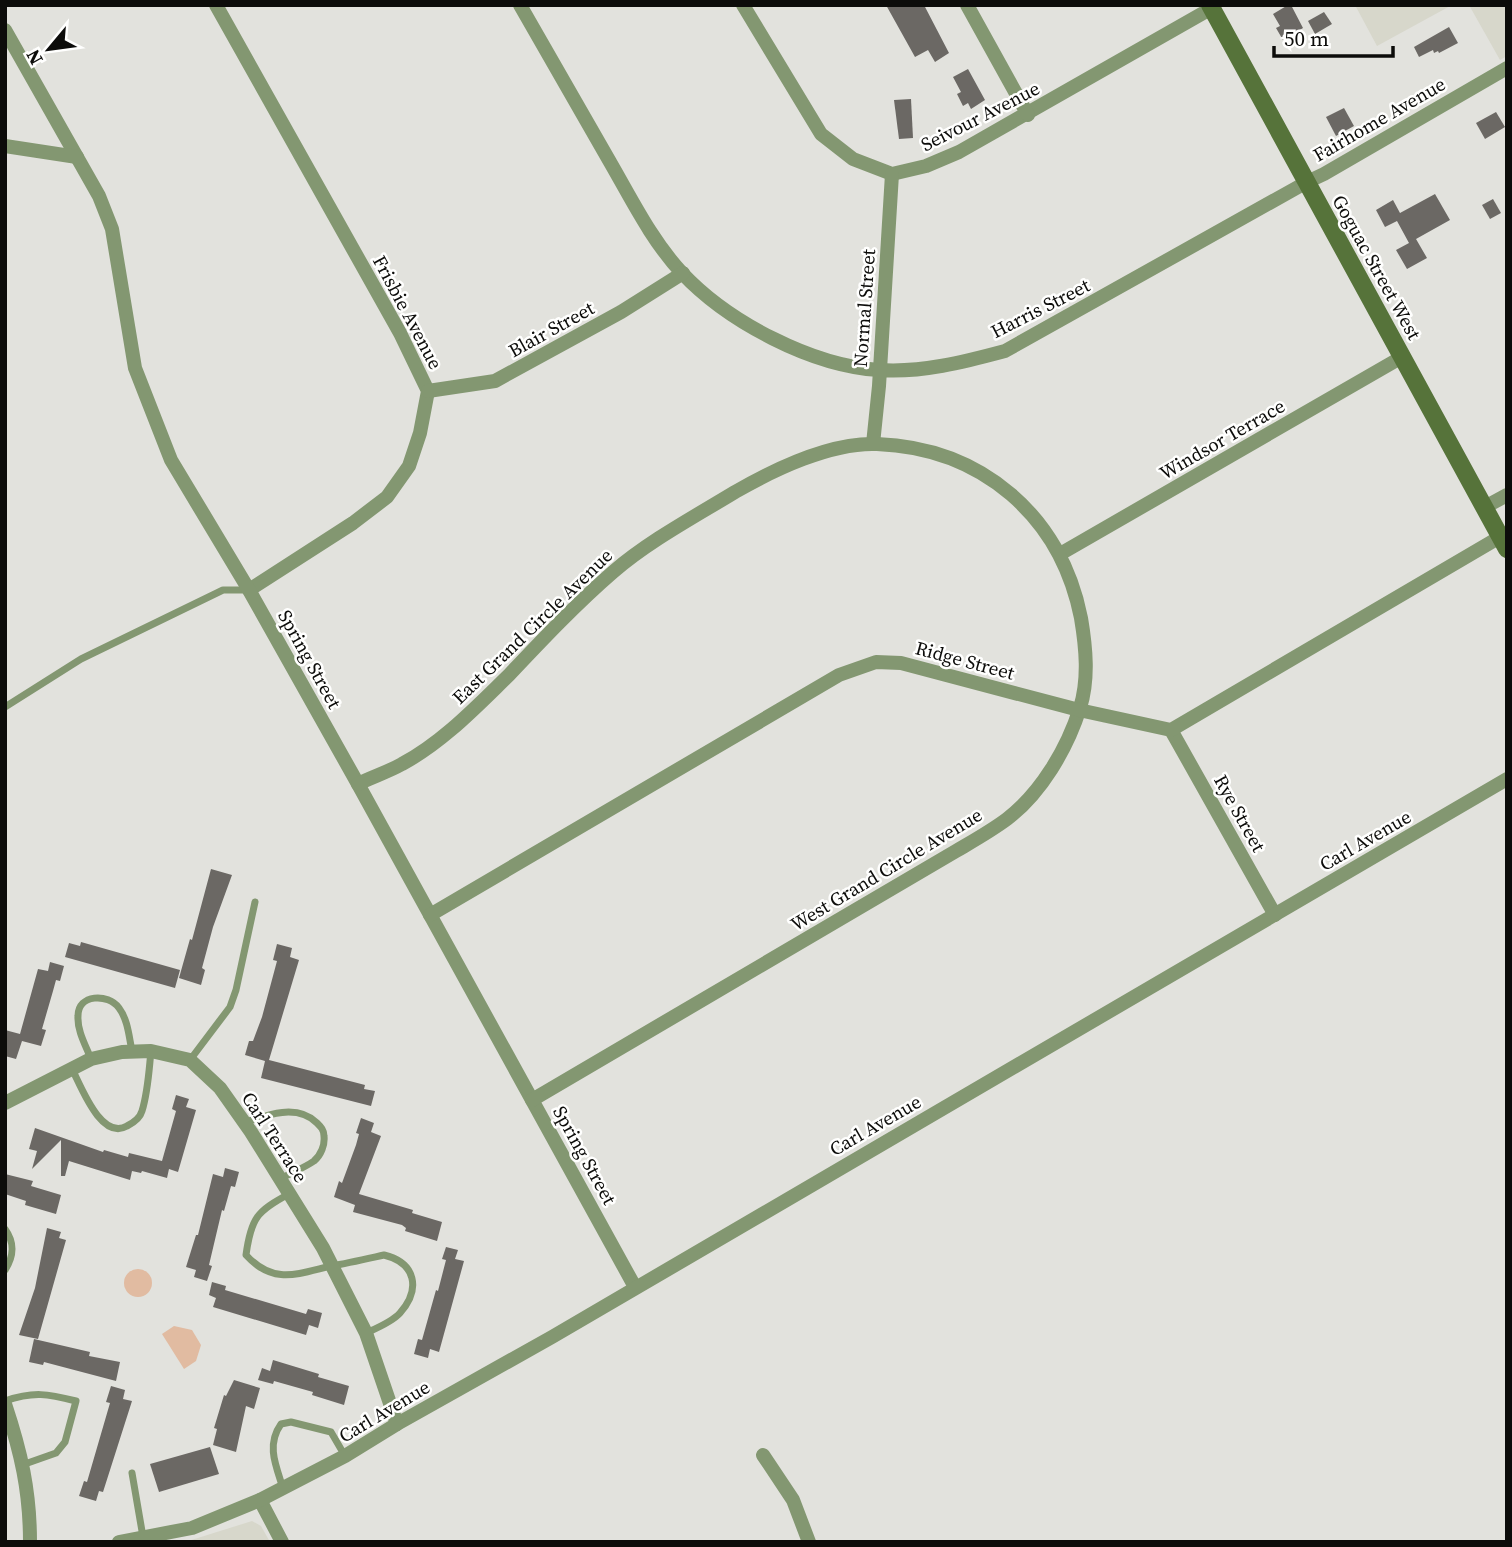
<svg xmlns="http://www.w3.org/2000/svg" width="1512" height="1547" font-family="'Source Serif 4',serif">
	<rect width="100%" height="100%" fill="#e2e2dd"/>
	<!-- built -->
	<g fill="#d7d7cb">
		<polygon points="1355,5 1452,5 1377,46"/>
		<polygon points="1469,5 1507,5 1507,56 1500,60"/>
		<polygon points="252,1521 261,1526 270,1542 185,1542"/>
	</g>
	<!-- green -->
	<g fill="#e1bba1">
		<circle cx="138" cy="1283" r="14"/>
		<polygon points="174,1326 192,1330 201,1345 196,1361 184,1369 162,1334"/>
	</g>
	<!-- building -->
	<g fill="#6b6864">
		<polygon points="886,5 924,5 949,53 935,62 928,50 915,57"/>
		<polygon points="1288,5 1291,5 1303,28 1283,40 1276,28 1280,26 1273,14"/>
		<polygon points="1324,12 1332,24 1315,34 1308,21"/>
		<polygon points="1449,27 1458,43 1439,53 1438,51 1434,53 1433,50 1419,57 1414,47"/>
		<polygon points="968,69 985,100 971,109 968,103 963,106 957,94 961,92 953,77"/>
		<polygon points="911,99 913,138 899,139 894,100"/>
		<polygon points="1344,108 1354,126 1336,136 1326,117"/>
		<polygon points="1496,112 1505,127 1485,139 1476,123"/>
		<polygon points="1435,194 1450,220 1416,239 1427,258 1407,269 1396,250 1409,243 1397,221 1385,227 1376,210 1393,200 1400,213"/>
		<polygon points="1493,199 1501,213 1490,219 1482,205"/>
		<polygon points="211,869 232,875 213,927 202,968 205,970 201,985 179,978 190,939 192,940"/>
		<polygon points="81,942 180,970 175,988 65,957 69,943 80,946"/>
		<polygon points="277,944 292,948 290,957 299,960 269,1060 365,1085 364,1089 375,1091 371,1106 261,1078 265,1061 245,1055 249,1041 253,1041 262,1017 277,961 273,960"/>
		<polygon points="50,962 64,966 60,981 56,980 53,991 42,1029 46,1030 41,1046 22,1041 16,1059 5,1056 5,1030 20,1034 38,969 48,971"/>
		<polygon points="176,1095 189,1099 186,1107 196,1110 178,1172 169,1169 167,1178 142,1171 141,1173 132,1171 130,1180 69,1161 65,1176 61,1176 61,1140 32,1169 37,1151 29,1149 35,1128 103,1152 104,1150 128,1157 129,1153 162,1161 176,1111 172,1109"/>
		<polygon points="361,1118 374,1123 371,1132 381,1136 359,1194 413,1210 412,1213 442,1222 437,1241 405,1231 406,1228 402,1225 353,1212 355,1205 334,1197 339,1181 342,1183 356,1145 359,1134 356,1133"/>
		<polygon points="225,1168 239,1172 235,1187 231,1186 224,1211 222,1210 209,1265 212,1266 207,1281 194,1277 196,1270 186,1267 196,1235 198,1235 213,1174 223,1177"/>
		<polygon points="5,1174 33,1181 31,1186 61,1195 56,1214 25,1205 26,1201 5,1194"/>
		<polygon points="47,1228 61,1232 59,1238 66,1240 38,1339 19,1335 35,1288"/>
		<polygon points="446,1247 458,1250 455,1259 464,1261 439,1352 430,1349 428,1358 414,1354 418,1339 422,1340 436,1290 438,1291 446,1260 442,1259"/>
		<polygon points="212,1282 226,1286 225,1290 306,1314 308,1309 322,1313 318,1328 309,1325 306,1335 213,1307 216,1298 209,1295"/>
		<polygon points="34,1339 90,1352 89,1356 120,1362 116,1381 44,1362 43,1365 29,1362"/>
		<polygon points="273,1360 319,1374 318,1377 349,1386 344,1405 312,1395 313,1392 274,1381 273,1384 258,1380 262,1368 270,1371"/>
		<polygon points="234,1380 260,1388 254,1409 246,1406 236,1452 213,1445 217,1429 214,1428 224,1395 226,1396"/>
		<polygon points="111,1386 125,1390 123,1399 132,1401 103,1492 99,1491 96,1501 79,1496 84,1481 87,1482 110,1403 106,1402"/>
		<polygon points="210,1447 219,1474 159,1492 150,1464"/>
	</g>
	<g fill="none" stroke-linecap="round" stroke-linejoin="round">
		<!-- lane -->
		<g stroke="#839771" stroke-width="7">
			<polyline points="5,707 81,659 223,590 247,590"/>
			<path d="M91,1059C86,1046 77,1031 78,1016C78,994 108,993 119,1008C128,1020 129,1037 132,1051"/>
			<polyline points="190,1060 230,1007 236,990 255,902"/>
			<path d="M72,1069C81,1086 101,1141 127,1126C133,1123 140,1118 142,1111C148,1092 149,1070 151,1051"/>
			<path d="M244,1123C266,1115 297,1103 317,1123C321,1127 324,1130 324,1136C325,1145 321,1155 314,1161C304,1168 291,1173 280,1179"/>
			<path d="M289,1194C257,1211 251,1218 246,1255C273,1285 297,1274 331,1266C349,1263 366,1259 384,1255C416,1263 421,1289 400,1313C392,1322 377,1328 366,1333"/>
			<path d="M5,1229C15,1243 14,1256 5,1270"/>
			<path d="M5,1401C34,1391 48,1394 76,1401L65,1442L56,1453L22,1465"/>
			<polyline points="132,1473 143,1537"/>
			<path d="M283,1488C276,1466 266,1445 281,1424L291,1422L331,1432L345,1456"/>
		</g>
		<!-- street -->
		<g stroke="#839771" stroke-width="14">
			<polyline points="216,5 400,333 428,391 420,433 409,466 387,497 353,523 249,590"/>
			<path d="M520,5C550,58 580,110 610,162C632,200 652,241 682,273C728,322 812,366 879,370C921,373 964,362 1005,351L1307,182L1324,174L1507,68"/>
			<polyline points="743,5 821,134 853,159 892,174 926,166 959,152 1212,8"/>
			<polyline points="967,5 1028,115"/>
			<polyline points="5,30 99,196 112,229 135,368 171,460 249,590 358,784 635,1287"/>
			<polyline points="5,146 77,157"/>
			<polyline points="428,391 495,381 621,312 683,273"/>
			<polyline points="873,444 879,386 892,174"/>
			<polyline points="1485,507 1507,495"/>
			<polyline points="1060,554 1402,357"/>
			<polyline points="1171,730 1275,915"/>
			<path d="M358,784C372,777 388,772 402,764C443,742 476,707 509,675C542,640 576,604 613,572C649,541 694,517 735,492C773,470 831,442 877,444C982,448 1061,516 1081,618C1086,648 1089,679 1080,708C1067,749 1041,793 1007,819C991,831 973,841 956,851L532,1100"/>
			<polyline points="430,915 839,675 876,662 901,663 1079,710 1171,730 1500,537"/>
			<polyline points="5,1103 91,1059 122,1052 151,1051 190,1060 220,1088 251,1132 323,1248 366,1333 397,1424"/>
			<path d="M5,1404C21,1452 30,1491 30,1542"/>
			<polyline points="763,1455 793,1500 809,1542"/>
			<polyline points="260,1500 282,1542"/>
			<polyline points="119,1542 192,1528 260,1500 345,1456 397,1424 552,1337 1507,779"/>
		</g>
		<!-- secondary -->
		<polyline stroke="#56733a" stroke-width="18" points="1210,5 1507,549"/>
	</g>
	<g text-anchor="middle" stroke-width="5" stroke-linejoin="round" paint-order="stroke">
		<!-- street labels -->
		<g font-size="19" fill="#0c0c0a" stroke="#fffffe">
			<text transform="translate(980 116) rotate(-27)" y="7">Seivour Avenue</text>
			<text transform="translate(1379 119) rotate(-30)" y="7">Fairhome Avenue</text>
			<text transform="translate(1377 267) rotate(61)" y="7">Goguac Street West</text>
			<text transform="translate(864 308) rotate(-86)" y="7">Normal Street</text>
			<text transform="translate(1040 308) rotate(-27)" y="7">Harris Street</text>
			<text transform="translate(408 312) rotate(62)" y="7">Frisbie Avenue</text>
			<text transform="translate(551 329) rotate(-29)" y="7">Blair Street</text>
			<text transform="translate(1222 439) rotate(-30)" y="7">Windsor Terrace</text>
			<text transform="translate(532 626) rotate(-44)" y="7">East Grand Circle Avenue</text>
			<text transform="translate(310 659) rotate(61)" y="7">Spring Street</text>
			<text transform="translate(965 660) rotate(15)" y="7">Ridge Street</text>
			<text transform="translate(1240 813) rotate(61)" y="7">Rye Street</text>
			<text transform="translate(1365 840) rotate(-30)" y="7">Carl Avenue</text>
			<text transform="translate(886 869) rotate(-31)" y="7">West Grand Circle Avenue</text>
			<text transform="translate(875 1125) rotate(-30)" y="7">Carl Avenue</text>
			<text transform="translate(275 1137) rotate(57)" y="7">Carl Terrace</text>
			<text transform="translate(585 1155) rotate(61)" y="7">Spring Street</text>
			<text transform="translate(384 1411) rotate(-31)" y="7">Carl Avenue</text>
		</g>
	</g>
	<!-- border -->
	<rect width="1512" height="1547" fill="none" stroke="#0c0c0a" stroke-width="14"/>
	<!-- north arrow -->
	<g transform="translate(49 49) rotate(241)" stroke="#fffffe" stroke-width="5" paint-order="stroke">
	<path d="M0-5L12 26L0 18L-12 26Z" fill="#0c0c0a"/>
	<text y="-10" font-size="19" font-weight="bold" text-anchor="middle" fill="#0c0c0a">N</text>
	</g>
	<!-- scale -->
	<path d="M1274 46v10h119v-10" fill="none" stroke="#0c0c0a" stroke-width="3.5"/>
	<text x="1284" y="46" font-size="21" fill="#0c0c0a" stroke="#fffffe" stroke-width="5" paint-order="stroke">50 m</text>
</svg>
